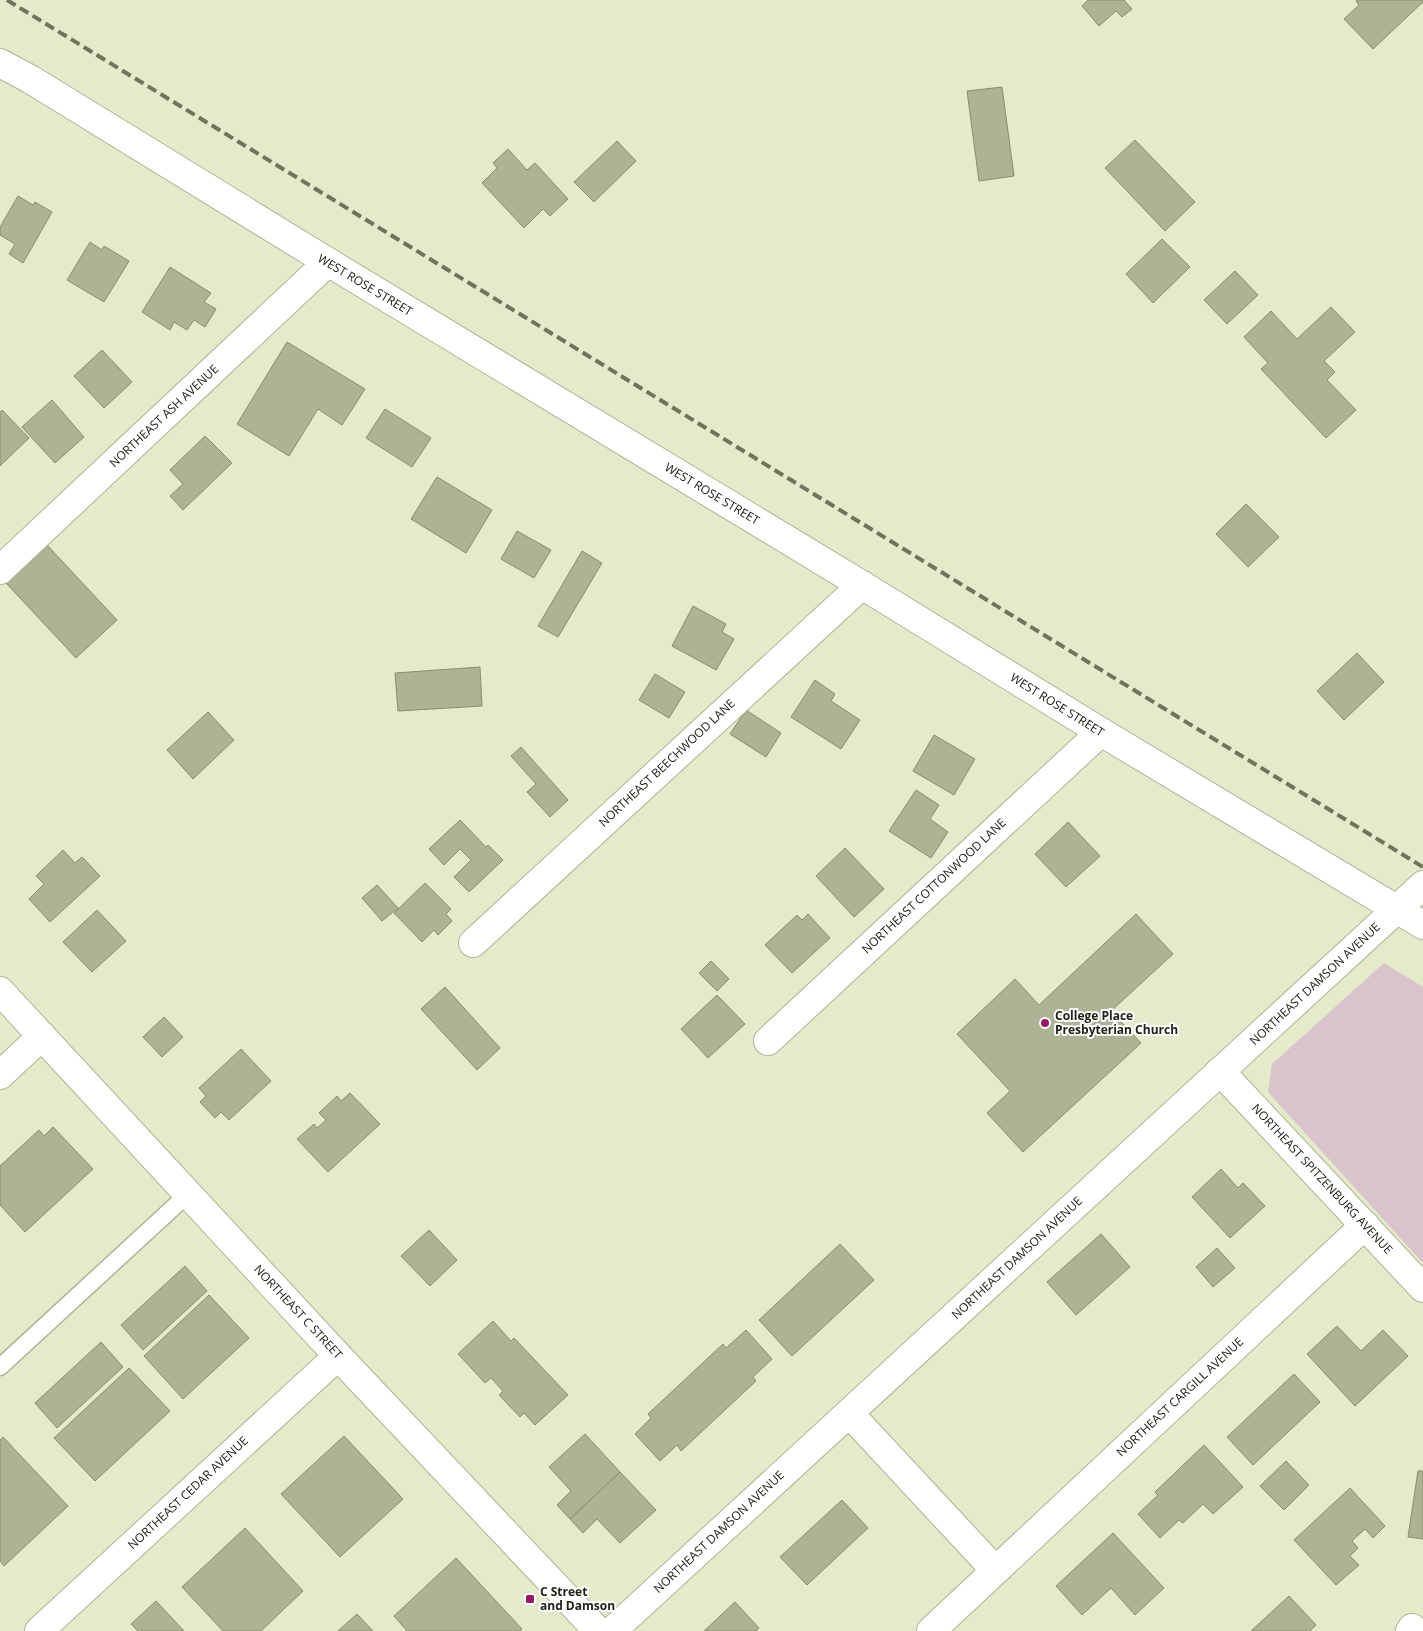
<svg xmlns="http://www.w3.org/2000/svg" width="1423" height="1631" font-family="'Open Sans',sans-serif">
	<rect width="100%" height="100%" fill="#e4ebca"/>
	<!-- green -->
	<polygon fill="#dac3cd" points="1384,963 1423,987 1423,1263 1268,1092 1272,1064"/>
	<!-- building -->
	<g fill="#adb394" stroke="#878d6f">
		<polygon points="1088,0 1124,0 1132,9 1122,17 1116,11 1099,26 1082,6"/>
		<polygon points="1357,0 1423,0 1423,2 1373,49 1344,19 1359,5 1356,1"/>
		<polygon points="1002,87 1014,176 979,181 967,91"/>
		<polygon points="1135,140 1195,202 1165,231 1105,168"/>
		<polygon points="617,141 636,161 594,202 574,182"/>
		<polygon points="508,149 527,170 535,163 568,199 550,216 543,209 524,228 482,183 497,168 493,163"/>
		<polygon points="18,196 33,205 35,202 52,212 23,263 9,254 15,244 0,235 0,227"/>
		<polygon points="1162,239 1190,267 1153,303 1126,274"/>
		<polygon points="90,242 102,250 104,246 129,261 104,302 67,280"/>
		<polygon points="170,267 211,293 204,302 216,309 205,327 194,320 187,330 174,322 170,330 142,312"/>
		<polygon points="1235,271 1258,295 1227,324 1204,300"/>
		<polygon points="1331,307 1355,332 1324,361 1335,372 1327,380 1356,410 1326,438 1261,369 1268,363 1244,337 1271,311 1297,339"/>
		<polygon points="287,342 365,389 342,425 318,409 289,456 237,424"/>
		<polygon points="102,350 132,382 104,408 74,376"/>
		<polygon points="52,400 84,437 55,463 22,427"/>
		<polygon points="385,409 431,438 412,467 366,438"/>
		<polygon points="2,410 29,438 0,466 0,412"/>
		<polygon points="205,436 232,463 183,510 170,496 183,484 170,470"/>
		<polygon points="437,477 492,510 466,553 411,519"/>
		<polygon points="1246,504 1279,537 1248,567 1216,534"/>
		<polygon points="517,531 551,550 534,578 501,559"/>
		<polygon points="47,545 117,620 76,658 6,583"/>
		<polygon points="582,551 602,563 558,637 538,626"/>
		<polygon points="693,606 726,624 722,632 734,639 716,670 672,646"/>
		<polygon points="1357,653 1384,682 1344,720 1317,691"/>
		<polygon points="480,667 482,706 398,711 395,673"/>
		<polygon points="655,674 685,692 669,718 639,700"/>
		<polygon points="815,680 835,694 831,701 860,720 841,749 791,717"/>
		<polygon points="746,710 781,733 766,757 730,734"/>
		<polygon points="208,712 234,740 193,779 167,750"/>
		<polygon points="934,735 975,759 954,795 913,771"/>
		<polygon points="521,747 568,800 550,817 527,792 536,784 511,756"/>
		<polygon points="916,790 939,805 930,819 948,832 931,858 889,831"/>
		<polygon points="460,820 486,847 488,845 503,860 469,892 454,877 471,860 460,849 444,865 429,849"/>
		<polygon points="1068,822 1100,856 1066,887 1035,854"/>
		<polygon points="845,848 884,889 854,917 816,876"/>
		<polygon points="63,850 75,863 82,857 100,876 50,922 29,899 44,884 36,876"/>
		<polygon points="425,883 451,909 446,914 452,921 438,935 434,930 422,942 394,913"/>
		<polygon points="377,885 398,908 382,921 362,898"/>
		<polygon points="97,910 126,941 92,972 63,942"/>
		<polygon points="808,914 830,938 792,973 765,945 797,915 802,920"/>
		<polygon points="1136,914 1173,954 1111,1011 1141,1043 1023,1152 987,1113 1010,1091 957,1034 1015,979 1039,1005"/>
		<polygon points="711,961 729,979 717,991 699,973"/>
		<polygon points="445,987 500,1048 477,1070 421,1009"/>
		<polygon points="717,995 745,1024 708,1058 681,1029"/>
		<polygon points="164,1017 183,1037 162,1057 143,1037"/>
		<polygon points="241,1049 271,1081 229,1120 221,1112 215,1118 200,1102 206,1096 199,1088"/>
		<polygon points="350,1093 380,1124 328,1172 297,1139 314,1124 317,1128 326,1120 319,1113 337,1096 341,1101"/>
		<polygon points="53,1127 93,1169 25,1232 0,1205 0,1166 39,1130 44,1136"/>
		<polygon points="1221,1169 1238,1188 1243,1183 1265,1206 1230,1238 1192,1197"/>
		<polygon points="429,1230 457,1260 430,1286 401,1256"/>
		<polygon points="1101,1234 1130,1267 1076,1315 1047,1282"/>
		<polygon points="840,1244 874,1280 792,1356 759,1320"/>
		<polygon points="1217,1248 1235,1268 1213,1287 1196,1267"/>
		<polygon points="185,1266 207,1291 143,1350 121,1325"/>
		<polygon points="209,1295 249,1338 183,1399 144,1356"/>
		<polygon points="493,1321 511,1341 514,1338 568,1395 535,1425 524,1413 520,1417 499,1395 503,1391 491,1378 485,1383 458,1354"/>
		<polygon points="1337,1326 1361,1351 1383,1330 1408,1356 1355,1406 1307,1354"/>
		<polygon points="746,1330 772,1359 753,1377 756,1381 681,1451 677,1445 660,1461 635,1434 651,1418 648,1414 723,1344 726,1348"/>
		<polygon points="101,1342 123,1367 57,1428 35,1403"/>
		<polygon points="129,1368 170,1411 95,1481 54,1438"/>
		<polygon points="1294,1374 1320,1402 1253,1465 1227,1437"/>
		<polygon points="585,1434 620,1472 570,1519 557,1505 571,1491 549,1467"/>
		<polygon points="344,1436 403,1499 340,1557 281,1494"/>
		<polygon points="3,1437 68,1506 4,1566 0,1561 0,1440"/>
		<polygon points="1204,1445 1243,1487 1213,1514 1203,1504 1183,1523 1179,1520 1160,1538 1138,1514 1158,1495 1155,1492"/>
		<polygon points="1286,1461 1309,1485 1284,1510 1260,1486"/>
		<polygon points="1418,1471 1423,1471 1423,1539 1408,1537"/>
		<polygon points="620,1472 656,1510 620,1543 597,1519 583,1533 570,1519"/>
		<polygon points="1350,1488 1385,1526 1373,1538 1365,1529 1352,1541 1358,1548 1350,1556 1359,1565 1336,1585 1294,1540"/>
		<polygon points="842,1500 868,1528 807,1585 780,1557"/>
		<polygon points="245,1528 303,1591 261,1631 223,1631 182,1587"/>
		<polygon points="1113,1533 1164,1588 1135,1615 1111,1588 1082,1615 1056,1586"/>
		<polygon points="456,1558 522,1629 520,1631 407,1631 394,1616"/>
		<polygon points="1289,1596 1316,1625 1310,1631 1251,1631"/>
		<polygon points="156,1601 184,1631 138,1631 131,1624"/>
		<polygon points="735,1602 759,1628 756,1631 704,1631"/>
		<polygon points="357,1614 373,1631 338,1631"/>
	</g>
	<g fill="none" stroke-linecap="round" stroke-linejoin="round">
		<defs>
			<polyline id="lane" points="0,1367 188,1194"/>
			<g id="street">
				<polyline points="0,570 328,262"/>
				<polyline points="473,943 862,585"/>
				<polyline points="0,991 338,1356 598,1631"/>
				<polyline points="768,1041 1101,732"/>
				<polyline points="1220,1071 1423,1288"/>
				<polyline points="0,1075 42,1036"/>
				<polyline points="849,1413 995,1570"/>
				<polyline points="39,1631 338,1356"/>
				<polyline points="612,1631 1423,885"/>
				<polyline points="931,1631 1365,1225"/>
				<polyline points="1410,1631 1412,1628"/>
			</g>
			<polyline id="secondary" points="0,63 30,79 328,262 862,585 1101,732 1423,925"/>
		</defs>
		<!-- lane casing -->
		<use href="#lane" stroke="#aeb495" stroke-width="19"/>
		<!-- street casing -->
		<use href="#street" stroke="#aeb495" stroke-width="30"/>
		<!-- secondary casing -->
		<use href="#secondary" stroke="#aeb495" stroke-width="30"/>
		<!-- lane -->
		<use href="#lane" stroke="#fff" stroke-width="16"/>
		<!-- street -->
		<use href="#street" stroke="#fff" stroke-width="28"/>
		<!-- secondary -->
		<use href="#secondary" stroke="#fff" stroke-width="28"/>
		<!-- rail -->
		<polyline stroke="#70745f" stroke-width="4" stroke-dasharray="10 5" stroke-linecap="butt" points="7,0 1423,867"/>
	</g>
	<!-- markers -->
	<g fill="#9c1667" stroke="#fff" stroke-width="2">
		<circle cx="1045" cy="1023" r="5"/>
		<rect x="525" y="1594" width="10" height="10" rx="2.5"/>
	</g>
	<g text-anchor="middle" stroke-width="4" stroke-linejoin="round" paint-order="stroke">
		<!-- street labels -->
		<g font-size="12" fill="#202216" stroke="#fff">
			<text transform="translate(365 285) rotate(31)" y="4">WEST ROSE STREET</text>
			<text transform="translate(164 416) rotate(-43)" y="4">NORTHEAST ASH AVENUE</text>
			<text transform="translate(712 494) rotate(31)" y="4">WEST ROSE STREET</text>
			<text transform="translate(1057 705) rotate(32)" y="4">WEST ROSE STREET</text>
			<text transform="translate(667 763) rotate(-43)" y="4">NORTHEAST BEECHWOOD LANE</text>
			<text transform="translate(934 886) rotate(-43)" y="4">NORTHEAST COTTONWOOD LANE</text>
			<text transform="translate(1315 984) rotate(-43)" y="4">NORTHEAST DAMSON AVENUE</text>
			<text transform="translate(1322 1179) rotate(47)" y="4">NORTHEAST SPITZENBURG AVENUE</text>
			<text transform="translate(1017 1258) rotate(-43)" y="4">NORTHEAST DAMSON AVENUE</text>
			<text transform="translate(298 1312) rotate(47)" y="4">NORTHEAST C STREET</text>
			<text transform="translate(1180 1397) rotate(-43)" y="4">NORTHEAST CARGILL AVENUE</text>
			<text transform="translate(188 1493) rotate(-43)" y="4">NORTHEAST CEDAR AVENUE</text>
			<text transform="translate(719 1532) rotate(-43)" y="4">NORTHEAST DAMSON AVENUE</text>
		</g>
		<!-- poi labels -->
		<g font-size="12" font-weight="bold" fill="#202216" stroke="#fff" text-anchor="start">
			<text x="1055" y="1020">College Place<tspan x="1055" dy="14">Presbyterian Church</tspan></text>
			<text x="540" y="1596">C Street<tspan x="540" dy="14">and Damson</tspan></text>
		</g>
	</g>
</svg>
